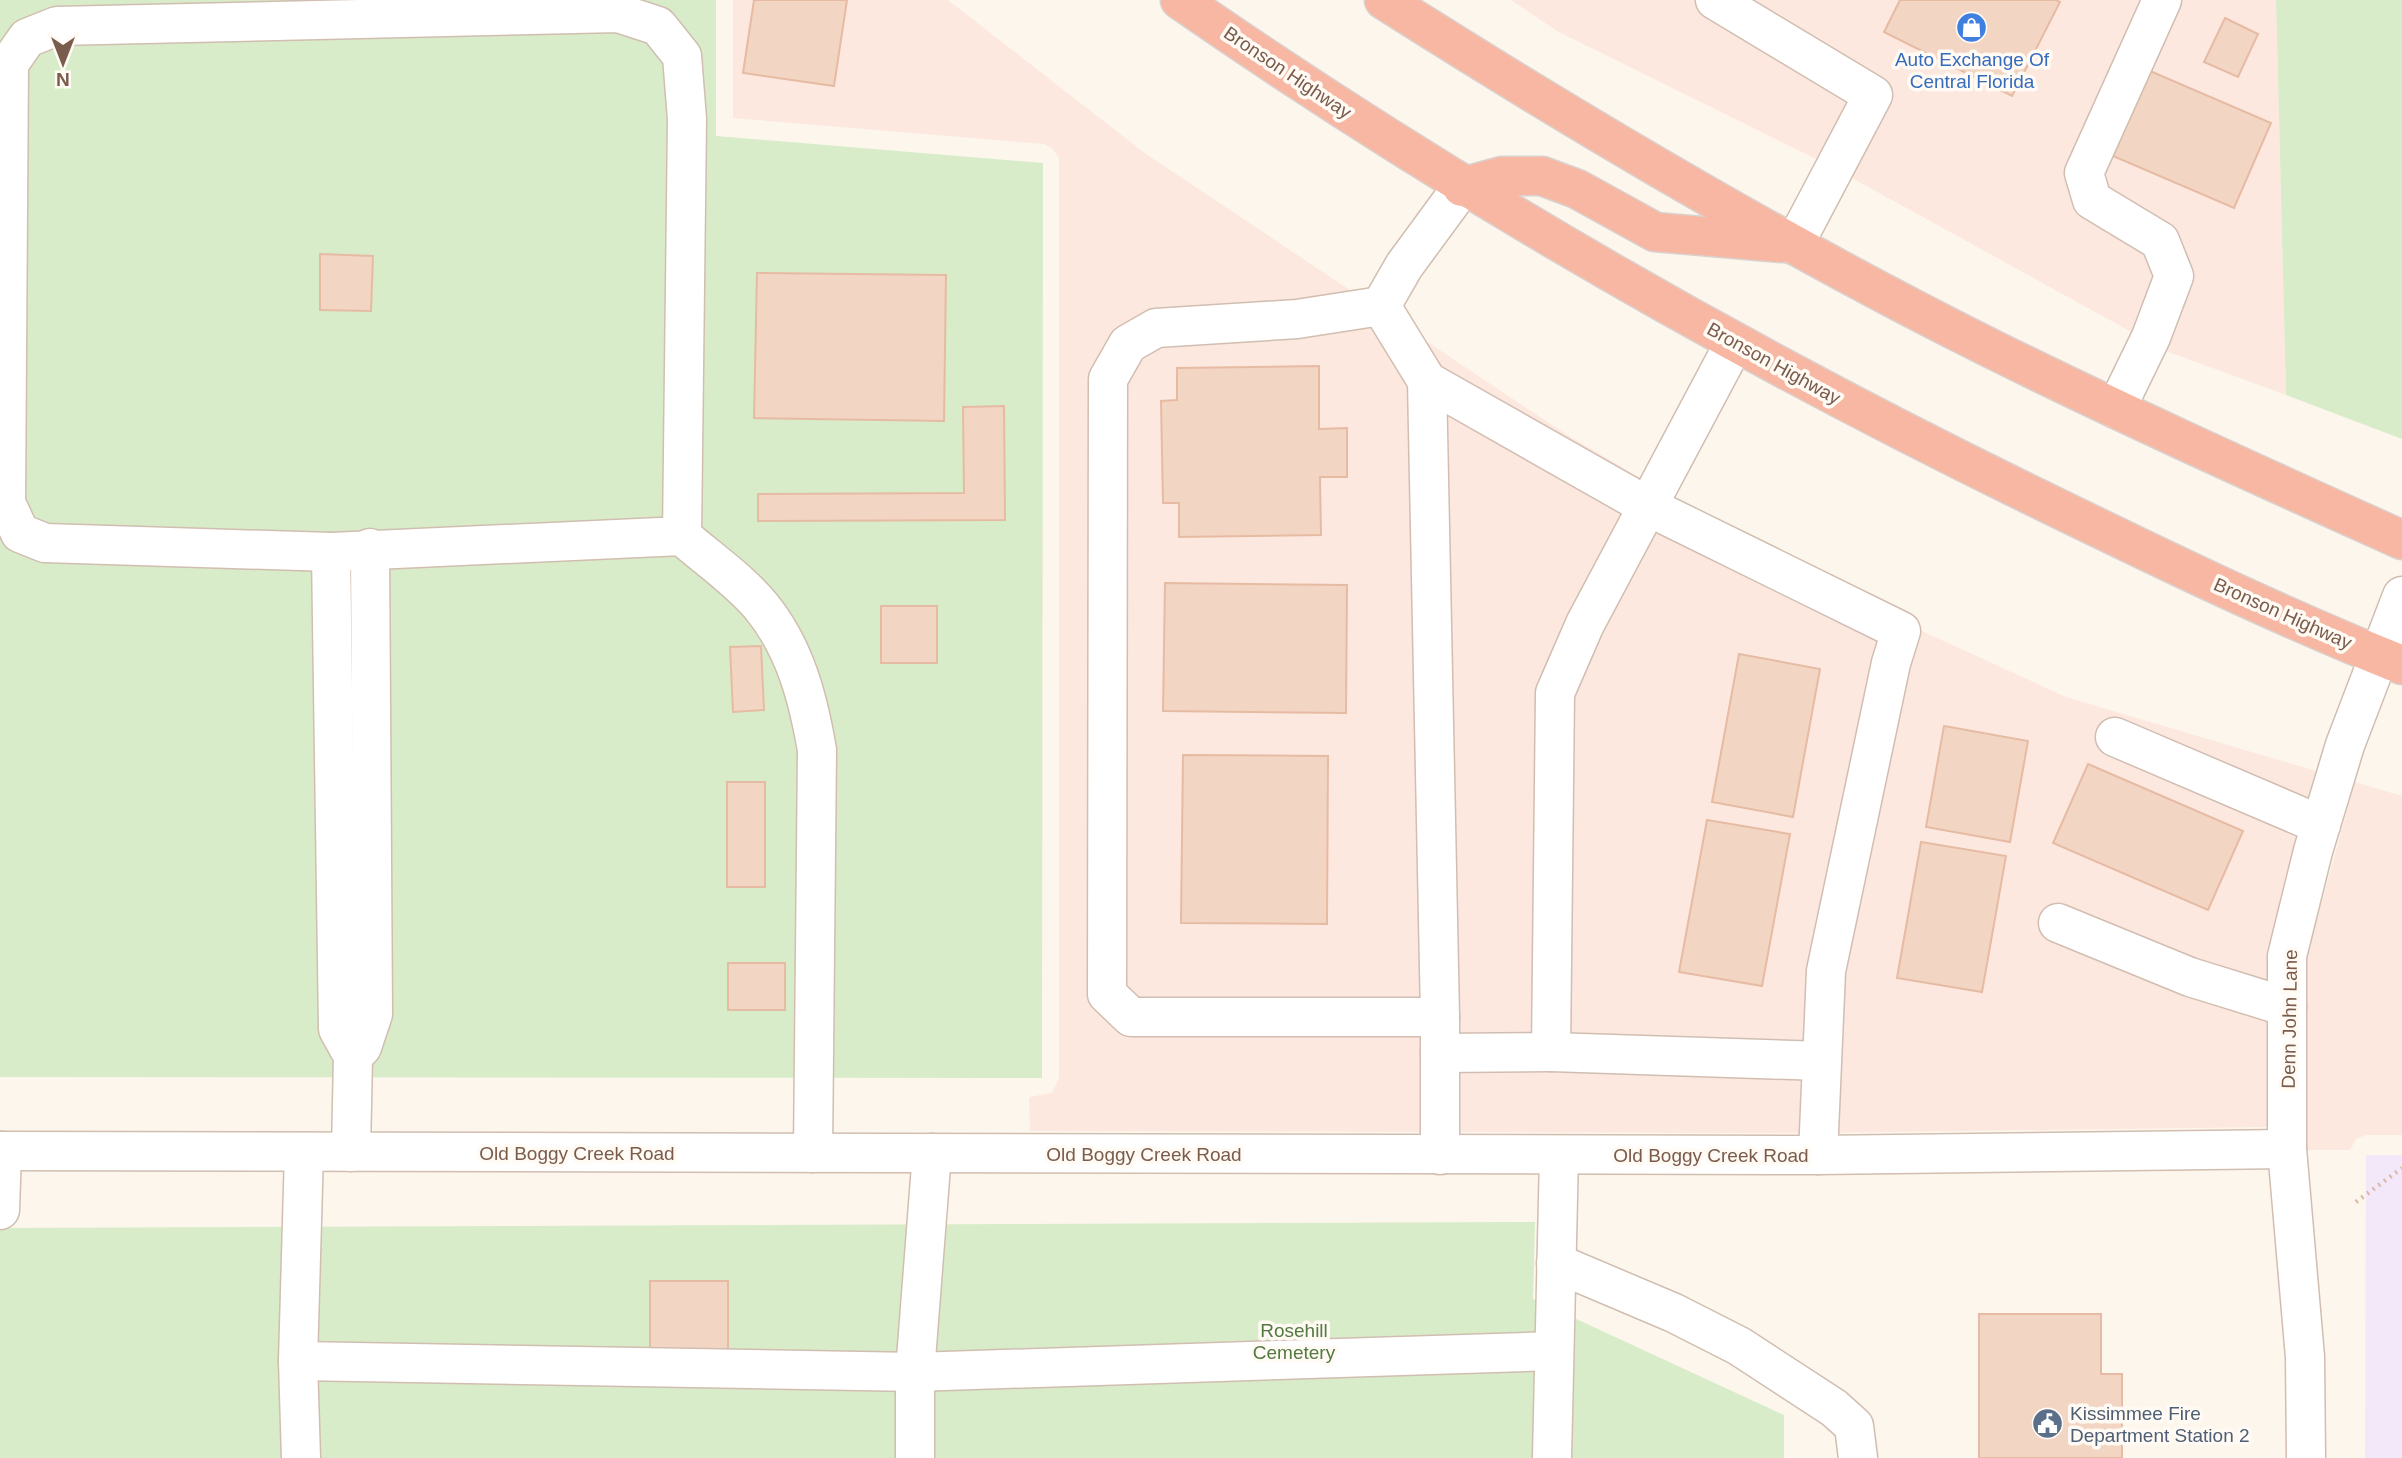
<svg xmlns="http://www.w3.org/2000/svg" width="2402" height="1458" font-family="Helvetica,sans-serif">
	<rect width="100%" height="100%" fill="#fdf6ec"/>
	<!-- commercial -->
	<g fill="#fde8e0">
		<polygon points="733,0 948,0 1146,154 1564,433 1821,585 2066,697 2316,771 2267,950 2267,1127 1818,1133 1030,1131 1029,1097 1052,1093 1059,1078 1059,158 1053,149 1044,144 733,118"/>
		<polygon points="1511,0 2276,0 2286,395 2166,351 1832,167 1557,31"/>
		<polygon points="2355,782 2402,796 2402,1135 2366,1135 2356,1139 2350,1150 2307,1150 2306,959"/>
	</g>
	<!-- education -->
	<polygon fill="#f3e8fa" points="2366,1155 2402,1155 2402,1458 2365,1458"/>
	<!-- green -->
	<g fill="#d8ecc9">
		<polygon points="0,0 716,0 716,136 1043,163 1042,1078 0,1077"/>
		<polygon points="2276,0 2402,0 2402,439 2286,395"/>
		<polygon points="1535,1222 1533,1299 1784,1415 1784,1458 0,1458 0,1228"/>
	</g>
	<!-- building -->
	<g fill="#f3d5c3" stroke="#e6bba3" stroke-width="2">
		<polygon points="754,0 847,0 834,86 743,73"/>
		<polygon points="1900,0 2056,0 2060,2 2012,96 1884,32"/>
		<polygon points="2225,18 2258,34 2238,77 2204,62"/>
		<polygon points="2150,71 2271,123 2234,208 2113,156"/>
		<polygon points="320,254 373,256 371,311 320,310"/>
		<polygon points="757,273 946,275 944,421 754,418"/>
		<polygon points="1319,366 1319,429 1347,428 1347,477 1320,477 1321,535 1179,537 1179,503 1163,503 1161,401 1177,400 1177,368"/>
		<polygon points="1004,406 1005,520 758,521 758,494 964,493 963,407"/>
		<polygon points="1165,583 1347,585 1346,713 1163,711"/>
		<rect x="881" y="606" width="56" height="57"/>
		<polygon points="761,646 764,710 733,712 730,647"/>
		<polygon points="1739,654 1820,669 1793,817 1712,802"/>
		<polygon points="1944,726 2028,741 2010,842 1926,827"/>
		<polygon points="1183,755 1328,756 1327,924 1181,923"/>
		<polygon points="2088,764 2243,831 2208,910 2053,843"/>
		<rect x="727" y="782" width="38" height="105"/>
		<polygon points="1707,820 1790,834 1762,986 1679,972"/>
		<polygon points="1921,842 2006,856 1982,992 1897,978"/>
		<rect x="728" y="963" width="57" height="47"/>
		<rect x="650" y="1281" width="78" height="77"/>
		<polygon points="1979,1314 2101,1314 2101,1374 2122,1374 2122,1458 1979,1458"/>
	</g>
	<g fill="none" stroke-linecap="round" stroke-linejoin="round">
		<defs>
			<g id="minor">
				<polyline points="1715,0 1873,95 1794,245"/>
				<polyline points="1381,306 1297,319 1156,328 1128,344 1108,379 1107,994 1131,1017 1440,1017"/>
				<polyline points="1427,381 1649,507 1901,631 1891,663 1826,971 1818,1155"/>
				<polyline points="2116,409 2151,337 2174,276 2160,241 2092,200 2084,173 2162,0"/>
				<path d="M682,536L687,119L682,56L658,26L618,13L57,26L27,38L9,64L6,503L20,533L45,543L331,552L682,536C707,558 738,579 760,605C795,647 808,698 817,750L813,1153"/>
				<polyline points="331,552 338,1029 353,1056 351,1152"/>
				<polyline points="2115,737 2321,825"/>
				<polyline points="2058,923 2190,977 2287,1007"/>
				<polyline points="1551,1052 1821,1061"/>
				<polyline points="1440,1053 1551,1052 1555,693 1585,624 1735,342"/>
				<polyline points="353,1056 362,1047 373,1014 370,548"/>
				<polyline points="0,1151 1818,1155 2287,1149"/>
				<polyline points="1440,1155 1440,1017 1427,381 1381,306 1404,266 1462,187"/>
				<polyline points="0,1210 2,1151"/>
				<polyline points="1556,1263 1674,1313 1739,1346 1834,1408 1854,1426 1858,1458"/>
				<polyline points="298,1361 915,1372 1553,1351"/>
				<polyline points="301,1458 298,1361 304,1152"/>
				<polyline points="915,1458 915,1372 932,1153"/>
				<polyline points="1552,1458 1559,1155"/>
				<polyline points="2306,1458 2305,1357 2287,1149 2287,956 2313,851 2345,745 2402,596"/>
			</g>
			<g id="highway">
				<path d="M1180,0C1453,189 1741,354 2039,499C2158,557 2279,616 2402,665"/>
				<path d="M1384,0C1581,125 1783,245 1992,349C2127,416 2265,478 2402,540"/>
				<polyline points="1462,187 1502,176 1542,176 1577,189 1655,232 1782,243"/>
			</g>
		</defs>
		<!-- minor casing -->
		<use href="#minor" stroke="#d1beb0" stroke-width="41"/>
		<!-- highway casing -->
		<use href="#highway" stroke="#dad1cd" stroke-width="41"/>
		<!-- path -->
		<polyline stroke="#d9b8a5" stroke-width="4.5" stroke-dasharray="2 5" stroke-linecap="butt" points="2356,1202 2402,1168"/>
		<!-- minor -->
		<use href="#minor" stroke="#fff" stroke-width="38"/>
		<!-- highway -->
		<use href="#highway" stroke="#f7b7a3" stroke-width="38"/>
	</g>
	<!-- icons -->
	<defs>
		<symbol id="shop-disc" viewBox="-11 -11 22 22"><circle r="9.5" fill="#3f7fe0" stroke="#fffaf3"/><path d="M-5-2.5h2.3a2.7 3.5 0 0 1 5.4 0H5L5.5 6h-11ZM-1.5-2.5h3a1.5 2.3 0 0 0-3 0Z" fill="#fff"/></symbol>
		<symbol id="civic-disc" viewBox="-11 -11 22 22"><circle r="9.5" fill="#5c6f8a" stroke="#fffaf3"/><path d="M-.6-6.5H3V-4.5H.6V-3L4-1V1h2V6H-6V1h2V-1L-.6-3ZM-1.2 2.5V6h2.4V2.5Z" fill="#fff"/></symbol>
	</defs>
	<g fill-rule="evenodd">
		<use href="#shop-disc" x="1954" y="10" width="35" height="35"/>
		<use href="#civic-disc" x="2030" y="1406" width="35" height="35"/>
	</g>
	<g text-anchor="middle" stroke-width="7" stroke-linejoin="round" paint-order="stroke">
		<!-- shop labels -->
		<g font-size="19" fill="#366cbe" stroke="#fffaf3">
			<text x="1972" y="66">Auto Exchange Of<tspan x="1972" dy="22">Central Florida</tspan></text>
		</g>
		<!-- street labels -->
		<g font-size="19" fill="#7a5c4d" stroke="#fffaf3">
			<text transform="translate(1288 72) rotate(34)" y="7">Bronson Highway</text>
			<text transform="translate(1774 363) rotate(29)" y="7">Bronson Highway</text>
			<text transform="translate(2283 613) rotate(24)" y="7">Bronson Highway</text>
			<text transform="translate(2289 1019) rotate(-89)" y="7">Denn John Lane</text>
			<text x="577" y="1160">Old Boggy Creek Road</text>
			<text x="1144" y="1161">Old Boggy Creek Road</text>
			<text x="1711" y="1162">Old Boggy Creek Road</text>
		</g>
		<!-- park labels -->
		<g font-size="19" fill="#537a41" stroke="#fffaf3">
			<text x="1294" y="1337">Rosehill<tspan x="1294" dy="22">Cemetery</tspan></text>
		</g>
		<!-- service labels -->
		<g font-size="19" fill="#4e5e75" stroke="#fffaf3" text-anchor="start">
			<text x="2070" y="1420">Kissimmee Fire<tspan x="2070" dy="22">Department Station 2</tspan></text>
		</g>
	</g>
	<!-- north arrow -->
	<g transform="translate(63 63) rotate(180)" stroke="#fffaf3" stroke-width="5" paint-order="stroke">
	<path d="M0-5L12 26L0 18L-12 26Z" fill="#7a5c4d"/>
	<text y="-10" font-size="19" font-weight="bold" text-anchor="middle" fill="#7a5c4d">N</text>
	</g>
</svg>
